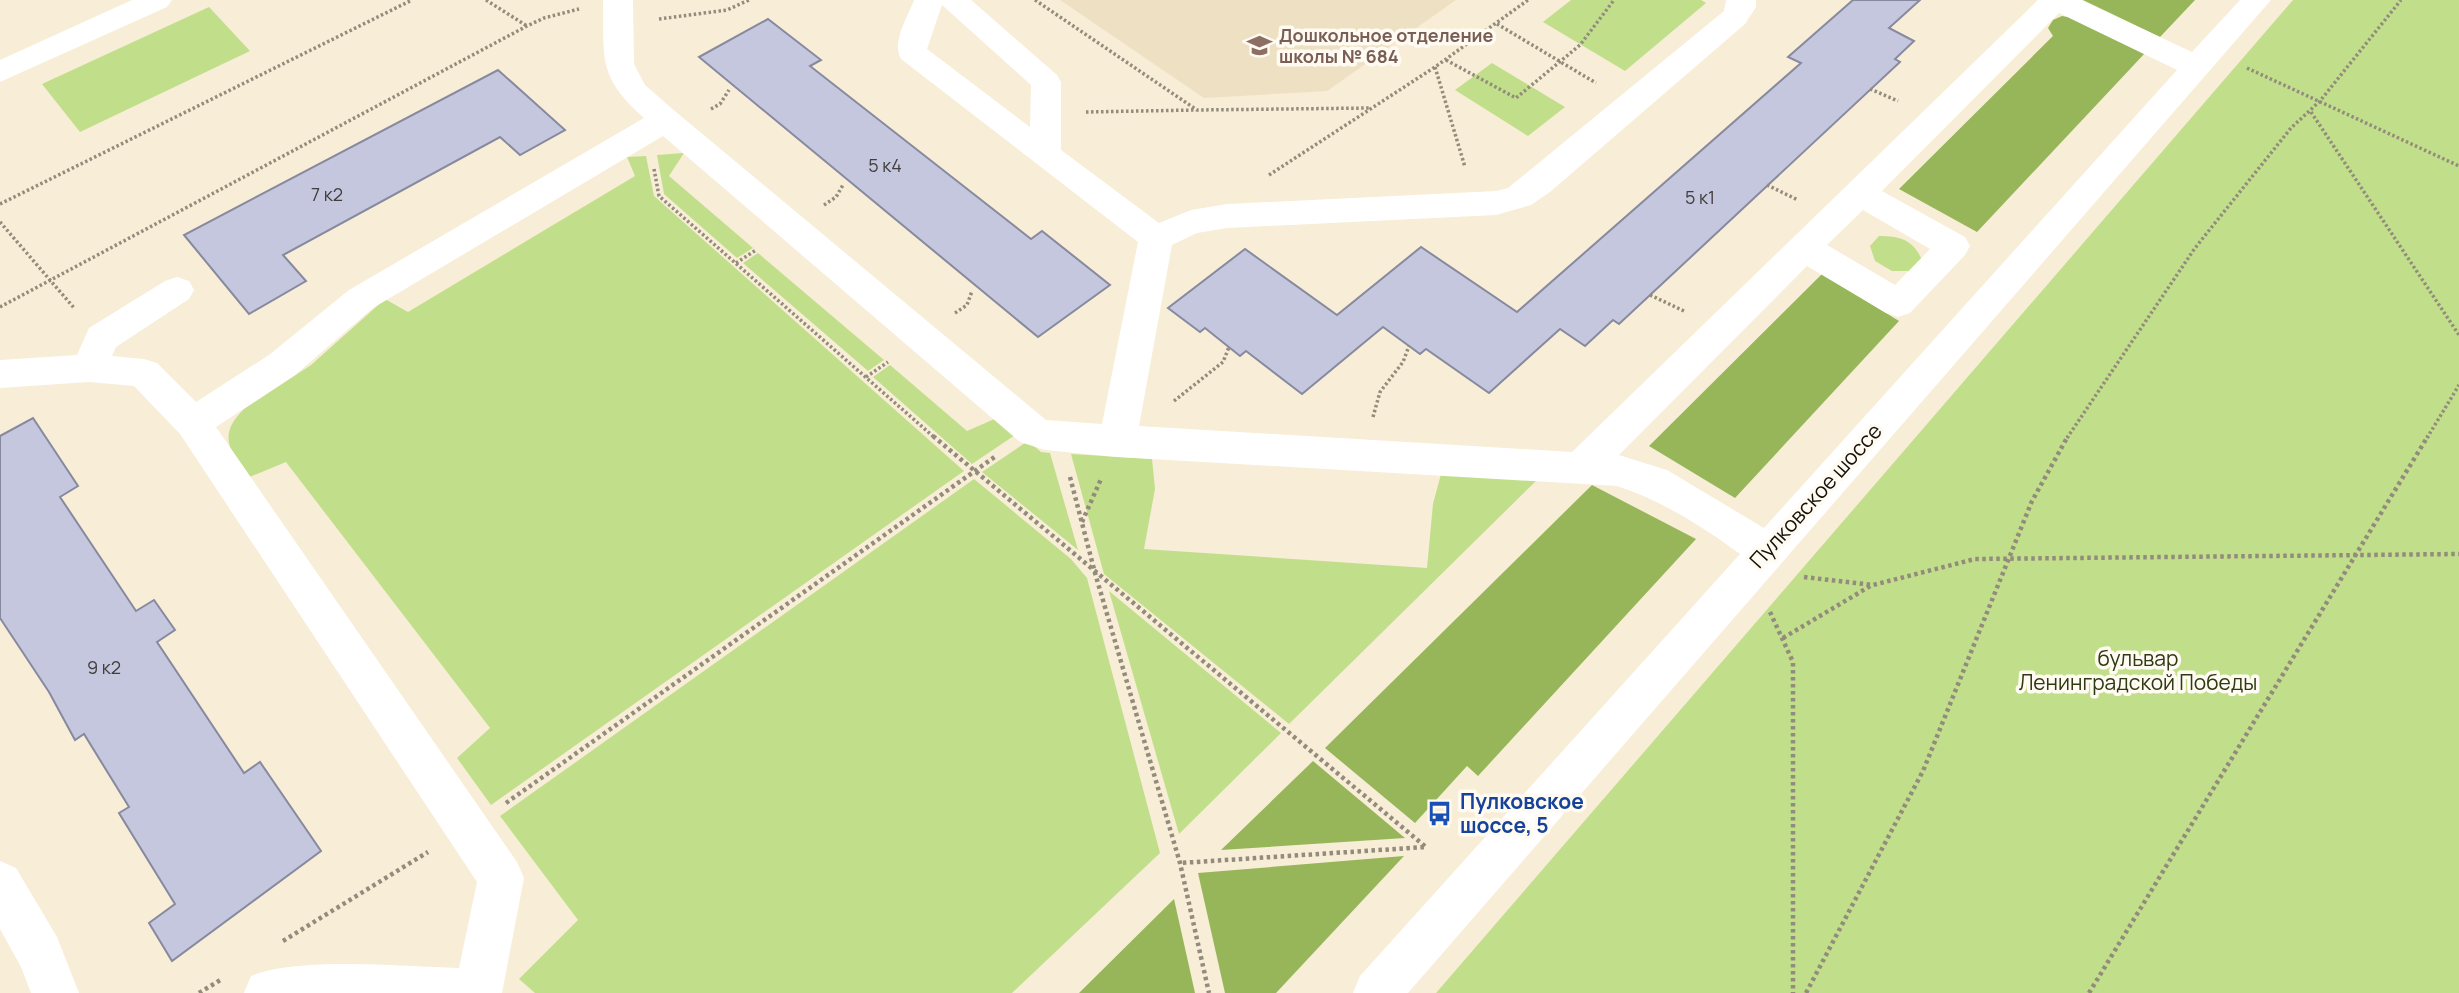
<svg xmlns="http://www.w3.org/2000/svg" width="2459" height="993" font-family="Manrope,sans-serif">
	<rect width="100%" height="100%" fill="#f8edd6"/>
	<!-- built -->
	<polygon fill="#eee0c2" points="1060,0 1456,0 1327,91 1204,98"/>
	<!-- green -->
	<g fill="#c1df8b">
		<polygon points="1571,0 1701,0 1706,3 1625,71 1543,22"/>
		<polygon points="2293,0 2459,0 2459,993 1436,993"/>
		<polygon points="209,7 250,51 80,132 42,84"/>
		<polygon points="1492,63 1565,107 1528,136 1455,90"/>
		<polygon points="684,153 669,176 753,248 737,258 664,194 657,155"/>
		<path d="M646,156L654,196L964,471L491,805L457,758L490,728L286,462L247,478C230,450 217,436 244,409L311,365L385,299L408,312L635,176L627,157Z"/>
		<path d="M1879,236C1901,236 1913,240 1922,260L1912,271H1892L1875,261L1870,246Z"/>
		<polygon points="758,253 884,360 868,371 743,263"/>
		<polygon points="890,365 967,431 999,417 1018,433 972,464 873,377"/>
		<polygon points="1028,441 1041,452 1050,453 1078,550 982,472"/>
		<polygon points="1071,454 1152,459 1155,489 1144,549 1427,568 1433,504 1441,474 1537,480 1289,724 1104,574"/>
		<polygon points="974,479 1071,559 1087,578 1160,853 1012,993 535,993 519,979 578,920 500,816"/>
		<polygon points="1109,591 1281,733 1179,834"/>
	</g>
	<!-- forest -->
	<g fill="#97b65a">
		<polygon points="2083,0 2195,0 2160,37"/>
		<polygon points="2062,16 2073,18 2146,52 1977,232 1899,189 2053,36 2048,28 2053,20"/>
		<polygon points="1822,274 1899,321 1735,498 1649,446"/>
		<polygon points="1592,485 1696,539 1478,776 1467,766 1415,823 1325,748"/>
		<polygon points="1313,761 1405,838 1221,850"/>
		<polygon points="1404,856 1276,993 1225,993 1198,873"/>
		<polygon points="1174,899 1195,993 1079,993"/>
	</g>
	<!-- building -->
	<g fill="#c5c7de" stroke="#87899e" stroke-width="2">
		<polygon points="1853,0 1920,0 1889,28 1914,41 1895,59 1900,62 1619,324 1613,320 1585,346 1560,329 1489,393 1426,349 1420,354 1383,327 1302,394 1246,351 1240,356 1205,328 1200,332 1168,308 1245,249 1337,315 1421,247 1517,312 1801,63 1788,57"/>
		<polygon points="768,19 821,60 810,66 1031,239 1042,231 1110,285 1038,337 699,57"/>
		<polygon points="498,70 565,130 520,155 500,137 283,255 306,281 249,314 184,235"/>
		<polygon points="33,418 78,486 60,497 136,611 154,600 175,630 157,642 244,773 260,762 321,851 172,961 149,923 175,904 119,813 129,807 84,734 75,740 49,692 0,618 0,436"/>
	</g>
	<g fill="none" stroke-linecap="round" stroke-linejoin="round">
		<!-- path-far1 -->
		<g stroke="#938b7b" stroke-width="3.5" stroke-dasharray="2.5 2.5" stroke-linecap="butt">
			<polyline points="486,0 527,26"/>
			<polyline points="1035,0 1197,110 1371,108"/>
			<polyline points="659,19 727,10 749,0"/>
			<polyline points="1497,24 1596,83"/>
			<polyline points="1446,60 1516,98 1580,45 1614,0"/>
			<polyline points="1435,67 1465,167"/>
			<polyline points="2247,68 2459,166"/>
			<polyline points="1870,89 1898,101"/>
			<polyline points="711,109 720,104 729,90"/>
			<polyline points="1086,112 1196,110"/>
			<polyline points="2311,112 2459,335"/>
			<polyline points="654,169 659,196 935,438"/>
			<polyline points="1269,175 1435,67 1528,0"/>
			<polyline points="1767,185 1798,200"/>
			<polyline points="0,204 412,0"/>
			<polyline points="824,205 836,197 843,185"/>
			<polyline points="0,222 75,309"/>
			<polyline points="736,263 756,250"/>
			<polyline points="1650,295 1684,311"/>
			<polyline points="0,307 527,26 544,18 579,9"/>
			<polyline points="955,313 967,305 972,291"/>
			<polyline points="866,377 888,362"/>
			<polyline points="1174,401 1223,362 1229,347"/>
			<polyline points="1373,417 1380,392 1403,362 1409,346"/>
			<polyline points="2067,438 2195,248 2291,128 2320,101 2401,0"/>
			<polyline points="2427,438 2459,385"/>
		</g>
		<!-- path -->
		<g stroke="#938b7b" stroke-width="4.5" stroke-dasharray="3.5 3.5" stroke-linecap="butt">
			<polyline points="933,436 1426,847 1180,863"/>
			<polyline points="1070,477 1095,573 1180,863 1209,993"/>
			<polyline points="1082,522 1101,479"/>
			<polyline points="1804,577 1873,585 1975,559 2459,554"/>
			<polyline points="1770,612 1793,662 1793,993"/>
			<polyline points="1783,638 1872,585"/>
			<polyline points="506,803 996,456"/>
			<polyline points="283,941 428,852"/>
			<polyline points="199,993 222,979"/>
			<polyline points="1806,993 1923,771 2032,501 2068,436"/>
			<polyline points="2089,993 2428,436"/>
		</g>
		<!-- minor -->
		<g fill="#fff" fill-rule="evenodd">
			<polygon points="132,0 172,0 167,7 0,82 0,60"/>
			<path d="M603,0H633L634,64L645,85L676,112L1046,420L1102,424L1138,242L901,59C891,42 908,17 914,0H971L1057,75L1061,82V150L1159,223L1191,210L1227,204L1496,191L1508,188L1724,11L1726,0H1756V7L1745,24L1550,192L1531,205L1496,215L1227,228L1197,233L1172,245L1139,426L1572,452L2038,0H2081L2192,52L2240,0H2271L1408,993H1353L1360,976L1740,554C1703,527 1661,500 1617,486L1117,457L1045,450L1020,442L663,136L373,308L295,375L216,427L517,862L524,878L502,993H244L251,976C300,956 404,967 459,968L477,882L180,434L134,386L89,382L0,388V360L77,355L89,328L165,281L177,277L189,281L194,290L189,299L116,347L112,356L144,359L157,363L196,402L269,355L349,290L644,118C597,76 604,59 603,0ZM942,5L1031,85L1030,127L927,49ZM2059,13L2177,70L1764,528L1667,470L1619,455L1807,266L1886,313L1898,317L1910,313L1965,255L1970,246L1965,237L1882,191ZM1863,210L1930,249L1895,285L1827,245Z"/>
			<polygon points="0,861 16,868 57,937 79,993 31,993 21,967 0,929"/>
		</g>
	</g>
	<!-- icons -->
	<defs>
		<symbol id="school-bare" viewBox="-9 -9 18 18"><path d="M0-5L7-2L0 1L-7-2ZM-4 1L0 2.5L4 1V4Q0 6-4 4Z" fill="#8d6e63" stroke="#fffbf2" stroke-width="2.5" paint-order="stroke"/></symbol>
		<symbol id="bus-bare" viewBox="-9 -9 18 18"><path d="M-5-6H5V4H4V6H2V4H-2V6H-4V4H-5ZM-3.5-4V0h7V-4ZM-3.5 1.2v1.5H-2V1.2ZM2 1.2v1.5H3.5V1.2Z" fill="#1a4fb4" stroke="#fffbf2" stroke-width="2.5" paint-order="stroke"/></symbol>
	</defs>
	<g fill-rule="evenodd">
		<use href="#school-bare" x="1242" y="28" width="35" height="35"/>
		<use href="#bus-bare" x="1422" y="796" width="35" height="35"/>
	</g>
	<g text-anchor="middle" stroke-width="7" stroke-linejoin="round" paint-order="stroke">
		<!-- far-education labels -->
		<g font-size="18" font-weight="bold" fill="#785e54" stroke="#fffbf2" text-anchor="start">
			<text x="1279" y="42">Дошкольное отделение<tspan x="1279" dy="21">школы № 684</tspan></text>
		</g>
		<!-- number labels -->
		<g font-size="18" fill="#403e3e">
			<text x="885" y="172">5 к4</text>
			<text x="327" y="201">7 к2</text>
			<text x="1700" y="204">5 к1</text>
			<text x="104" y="674">9 к2</text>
		</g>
		<!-- street labels -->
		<g font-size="21" fill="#141109" stroke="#fffbf2">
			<text transform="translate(1816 496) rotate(-48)" y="7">Пулковское шоссе</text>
		</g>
		<!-- park labels -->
		<g font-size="21" fill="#2e3a13" stroke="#fffbf2">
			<text x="2138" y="666">бульвар<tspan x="2138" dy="24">Ленинградской Победы</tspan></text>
		</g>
		<!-- transit labels -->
		<g font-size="21" font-weight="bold" fill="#164399" stroke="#fffbf2" text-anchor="start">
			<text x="1460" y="809">Пулковское<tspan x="1460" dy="24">шоссе, 5</tspan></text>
		</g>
	</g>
</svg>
